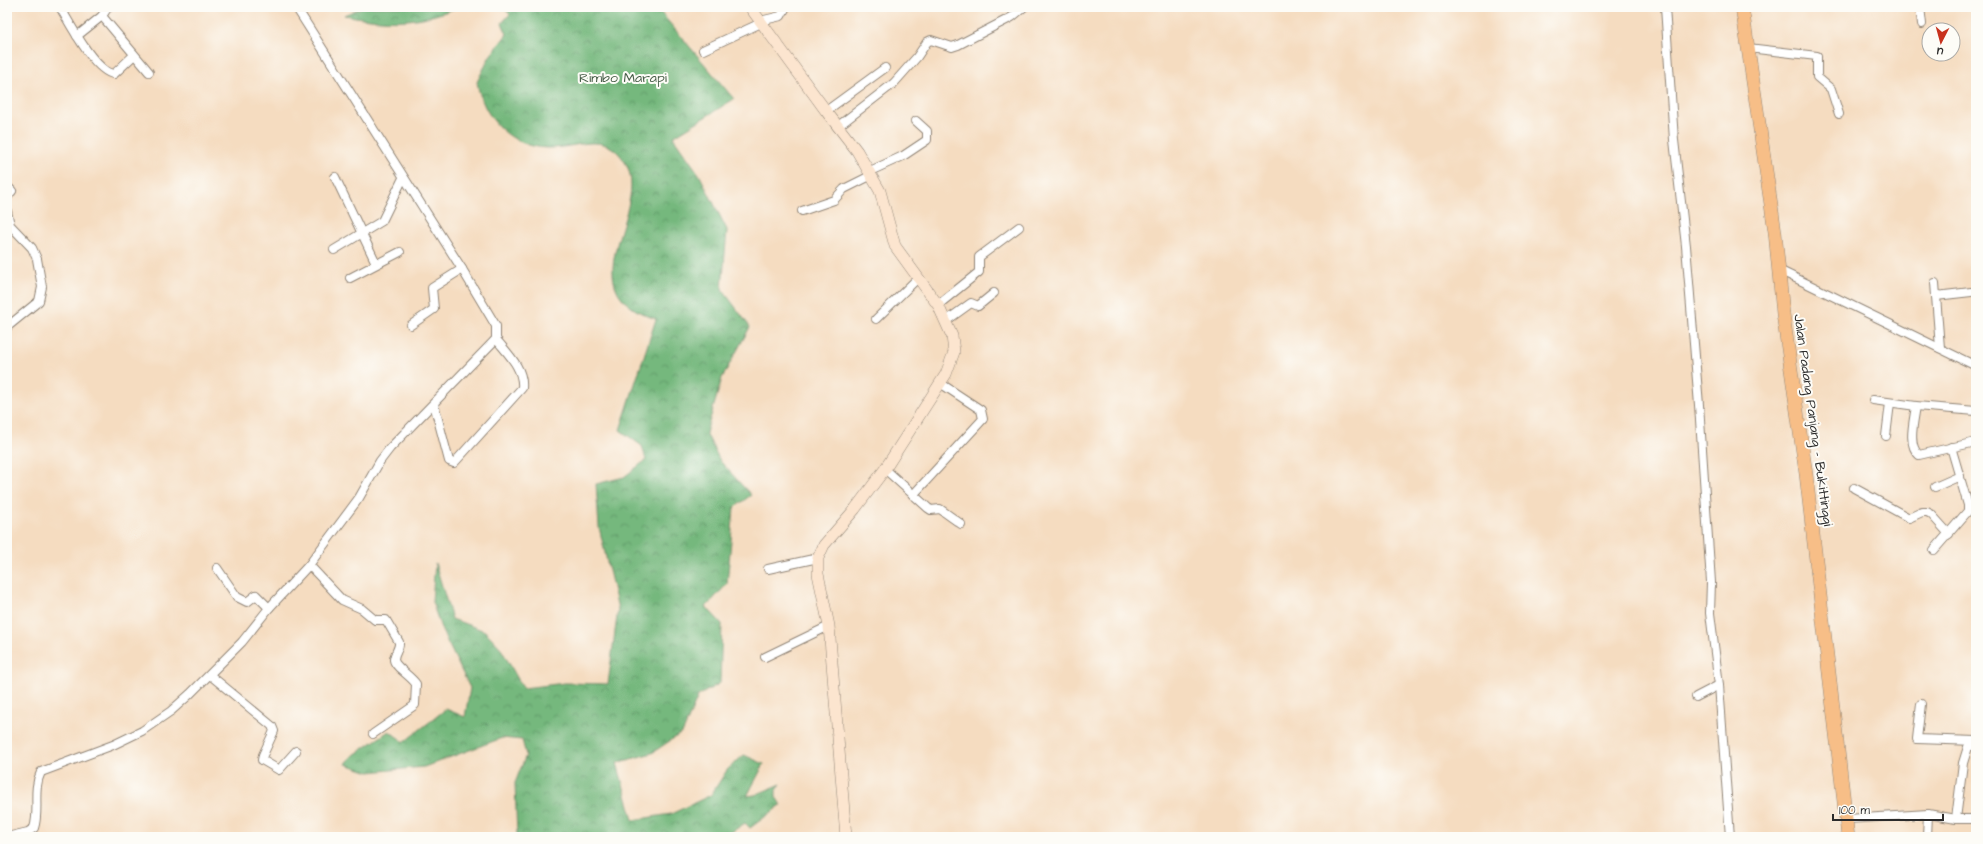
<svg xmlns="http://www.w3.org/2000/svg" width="1983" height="844" font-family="'Architects Daughter',sans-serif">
	<defs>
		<pattern id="forest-crowns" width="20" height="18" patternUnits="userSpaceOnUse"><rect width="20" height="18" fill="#74b87d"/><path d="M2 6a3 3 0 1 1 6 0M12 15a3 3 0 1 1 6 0" fill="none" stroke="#5f9667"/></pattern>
	</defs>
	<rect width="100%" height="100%" fill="#fdfcf7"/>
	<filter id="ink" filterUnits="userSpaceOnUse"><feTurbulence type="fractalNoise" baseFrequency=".025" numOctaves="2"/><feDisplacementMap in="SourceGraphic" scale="8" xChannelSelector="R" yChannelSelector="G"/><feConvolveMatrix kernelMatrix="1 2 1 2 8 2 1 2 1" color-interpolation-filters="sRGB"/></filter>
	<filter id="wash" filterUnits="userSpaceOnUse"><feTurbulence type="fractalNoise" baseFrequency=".012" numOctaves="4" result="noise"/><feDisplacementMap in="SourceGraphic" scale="16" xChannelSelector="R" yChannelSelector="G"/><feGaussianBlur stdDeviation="0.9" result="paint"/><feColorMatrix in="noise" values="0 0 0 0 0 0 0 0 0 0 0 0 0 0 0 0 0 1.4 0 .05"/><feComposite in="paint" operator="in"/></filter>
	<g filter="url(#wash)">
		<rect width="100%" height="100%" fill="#f5dcc0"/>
		<!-- forest -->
		<g fill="url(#forest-crowns)" stroke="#507254">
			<path d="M363,7H458C417,24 388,23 344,15Z"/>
			<path d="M502,7H656L734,99L673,137L699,174L727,230L722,289L750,327L722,378L706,433L720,461L751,495L734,508L727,584L706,607L722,624L720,683L698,696L683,732L652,753L617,763L633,820L671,814L711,795L727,770L744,755L764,764L747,796L755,795L781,784L776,790V797L781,805L750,828L745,823L724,837H517L515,783L526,755L522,740L502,738L424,767L369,772L346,764L351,757L389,731L404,742L446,709L465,717L470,688L442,631L432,602L435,563L452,619L485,631L500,647L523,688L565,683L608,684L618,609L599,527L596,484L624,477L646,460L642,446L620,430L656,319C563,288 654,209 625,162C605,129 577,149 548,148C510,147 483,118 477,82L490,56L507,34L502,23L510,14Z"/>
		</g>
	</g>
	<g filter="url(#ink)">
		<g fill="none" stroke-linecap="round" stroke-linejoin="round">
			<defs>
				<g id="minor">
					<path d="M60,7C70,24 95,72 114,74L134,55"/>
					<polyline points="1665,7 1674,140 1686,246 1699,405 1711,582 1710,613 1719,685 1730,837"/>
					<polyline points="1920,7 1922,24"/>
					<polyline points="102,16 149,72"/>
					<polyline points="760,21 781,16 786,7"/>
					<polyline points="77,36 102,16 108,7"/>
					<polyline points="1748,48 1817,56 1817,77 1831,89 1839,114"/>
					<polyline points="703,50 761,23"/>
					<polyline points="826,111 885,68"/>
					<polyline points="837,127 894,83 917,57 927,42 931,40 952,47 958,45 1012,17 1024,7"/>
					<polyline points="868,172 903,156 927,140 927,131 916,121"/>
					<polyline points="335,177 376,263"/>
					<polyline points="7,186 12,191 7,197"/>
					<polyline points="7,211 10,225 32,248 37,259 42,287 39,301 7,327"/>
					<polyline points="802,211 834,200 844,189 870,176"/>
					<polyline points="334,250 382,221 403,178"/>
					<polyline points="1779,270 1976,366"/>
					<polyline points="350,278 400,252"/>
					<polyline points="1935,283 1940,348"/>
					<polyline points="1936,296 1971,292"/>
					<polyline points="938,305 979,272 979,257 1019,227"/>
					<polyline points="876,319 917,279"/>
					<polyline points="946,321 971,303 978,306 994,293"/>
					<polyline points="411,325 434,309 432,288 462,269"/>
					<polyline points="1873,400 1916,406 1976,411"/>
					<path d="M434,404L449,461L454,463L522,388C524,368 507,353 496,339"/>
					<path d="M1916,406C1914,421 1907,445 1919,455L1976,442"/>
					<polyline points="1886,436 1890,403"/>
					<polyline points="885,469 928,508 931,510 940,509 961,524"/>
					<polyline points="1935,487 1960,476"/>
					<polyline points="1854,488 1909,518 1922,512 1927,512 1931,514 1949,534"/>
					<polyline points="913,495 983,419 981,410 940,383"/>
					<polyline points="1934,550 1968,511 1968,505 1951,447"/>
					<path d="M309,565L342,600L362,609L375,620H386L399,642C400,649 394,653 394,660C395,667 412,677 416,684L415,705L373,734"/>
					<polyline points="217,568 237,597 247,602 256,595 269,608"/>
					<polyline points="768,569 818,558"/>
					<polyline points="765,657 829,626"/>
					<polyline points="210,675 272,726 274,731 263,755 262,760 279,770 296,751"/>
					<polyline points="1696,697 1719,685"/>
					<polyline points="1921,704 1917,739 1976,741"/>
					<polyline points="1847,819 1928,814 1956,819 1976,819"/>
					<polyline points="1956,819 1963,763 1968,747 1976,744"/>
					<path d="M7,837L28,832L34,828C40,810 32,790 41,772L113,745L142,731L171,711L190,694L242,642L269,608L309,565L359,498L380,461L390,448L496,339V326L462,269L296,7"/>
					<polyline points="1927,837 1928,814"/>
				</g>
				<polyline id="secondary" points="750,7 826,111 857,151 880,191 895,246 938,305 952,336 954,352 946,374 885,469 855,509 824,545 818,558 818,574 829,626 846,837"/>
				<polyline id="trunk" points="1742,7 1775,232 1783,314 1806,474 1848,837"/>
			</defs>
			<!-- minor casing -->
			<use href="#minor" stroke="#908476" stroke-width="10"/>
			<!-- secondary casing -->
			<use href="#secondary" stroke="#908476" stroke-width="12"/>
			<!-- trunk casing -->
			<use href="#trunk" stroke="#908476" stroke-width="14"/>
			<!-- minor -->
			<use href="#minor" stroke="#fff" stroke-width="8"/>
			<!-- secondary -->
			<use href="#secondary" stroke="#fce5cf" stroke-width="11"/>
			<!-- trunk -->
			<use href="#trunk" stroke="#f7be87" stroke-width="13"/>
		</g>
	</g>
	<g text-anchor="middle" stroke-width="4" stroke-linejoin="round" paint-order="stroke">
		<!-- park labels -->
		<g font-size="14" fill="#495f4a" stroke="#fdfcf7">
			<text x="623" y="82">Rimbo Marapi</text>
		</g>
		<!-- street labels -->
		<g font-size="14" fill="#2b2b2b" stroke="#fdfcf7">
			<text transform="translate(1814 420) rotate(82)" y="5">Jalan Padang Panjang - Bukittinggi</text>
		</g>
	</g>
	<!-- margin -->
	<rect width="1983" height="844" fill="none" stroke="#fdfcf7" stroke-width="24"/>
	<!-- north arrow -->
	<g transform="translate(1941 42) rotate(186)"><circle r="19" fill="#fdfcf7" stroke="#a9a8a5"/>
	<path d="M0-3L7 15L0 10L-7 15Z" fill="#c8321e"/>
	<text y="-6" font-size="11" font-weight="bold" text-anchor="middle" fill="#2b2b2b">U</text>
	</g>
	<!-- scale -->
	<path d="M1833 814v6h110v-6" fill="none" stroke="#2b2b2b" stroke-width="2"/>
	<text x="1839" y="814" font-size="12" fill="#2b2b2b" stroke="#fdfcf7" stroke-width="3" paint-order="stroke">100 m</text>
</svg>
